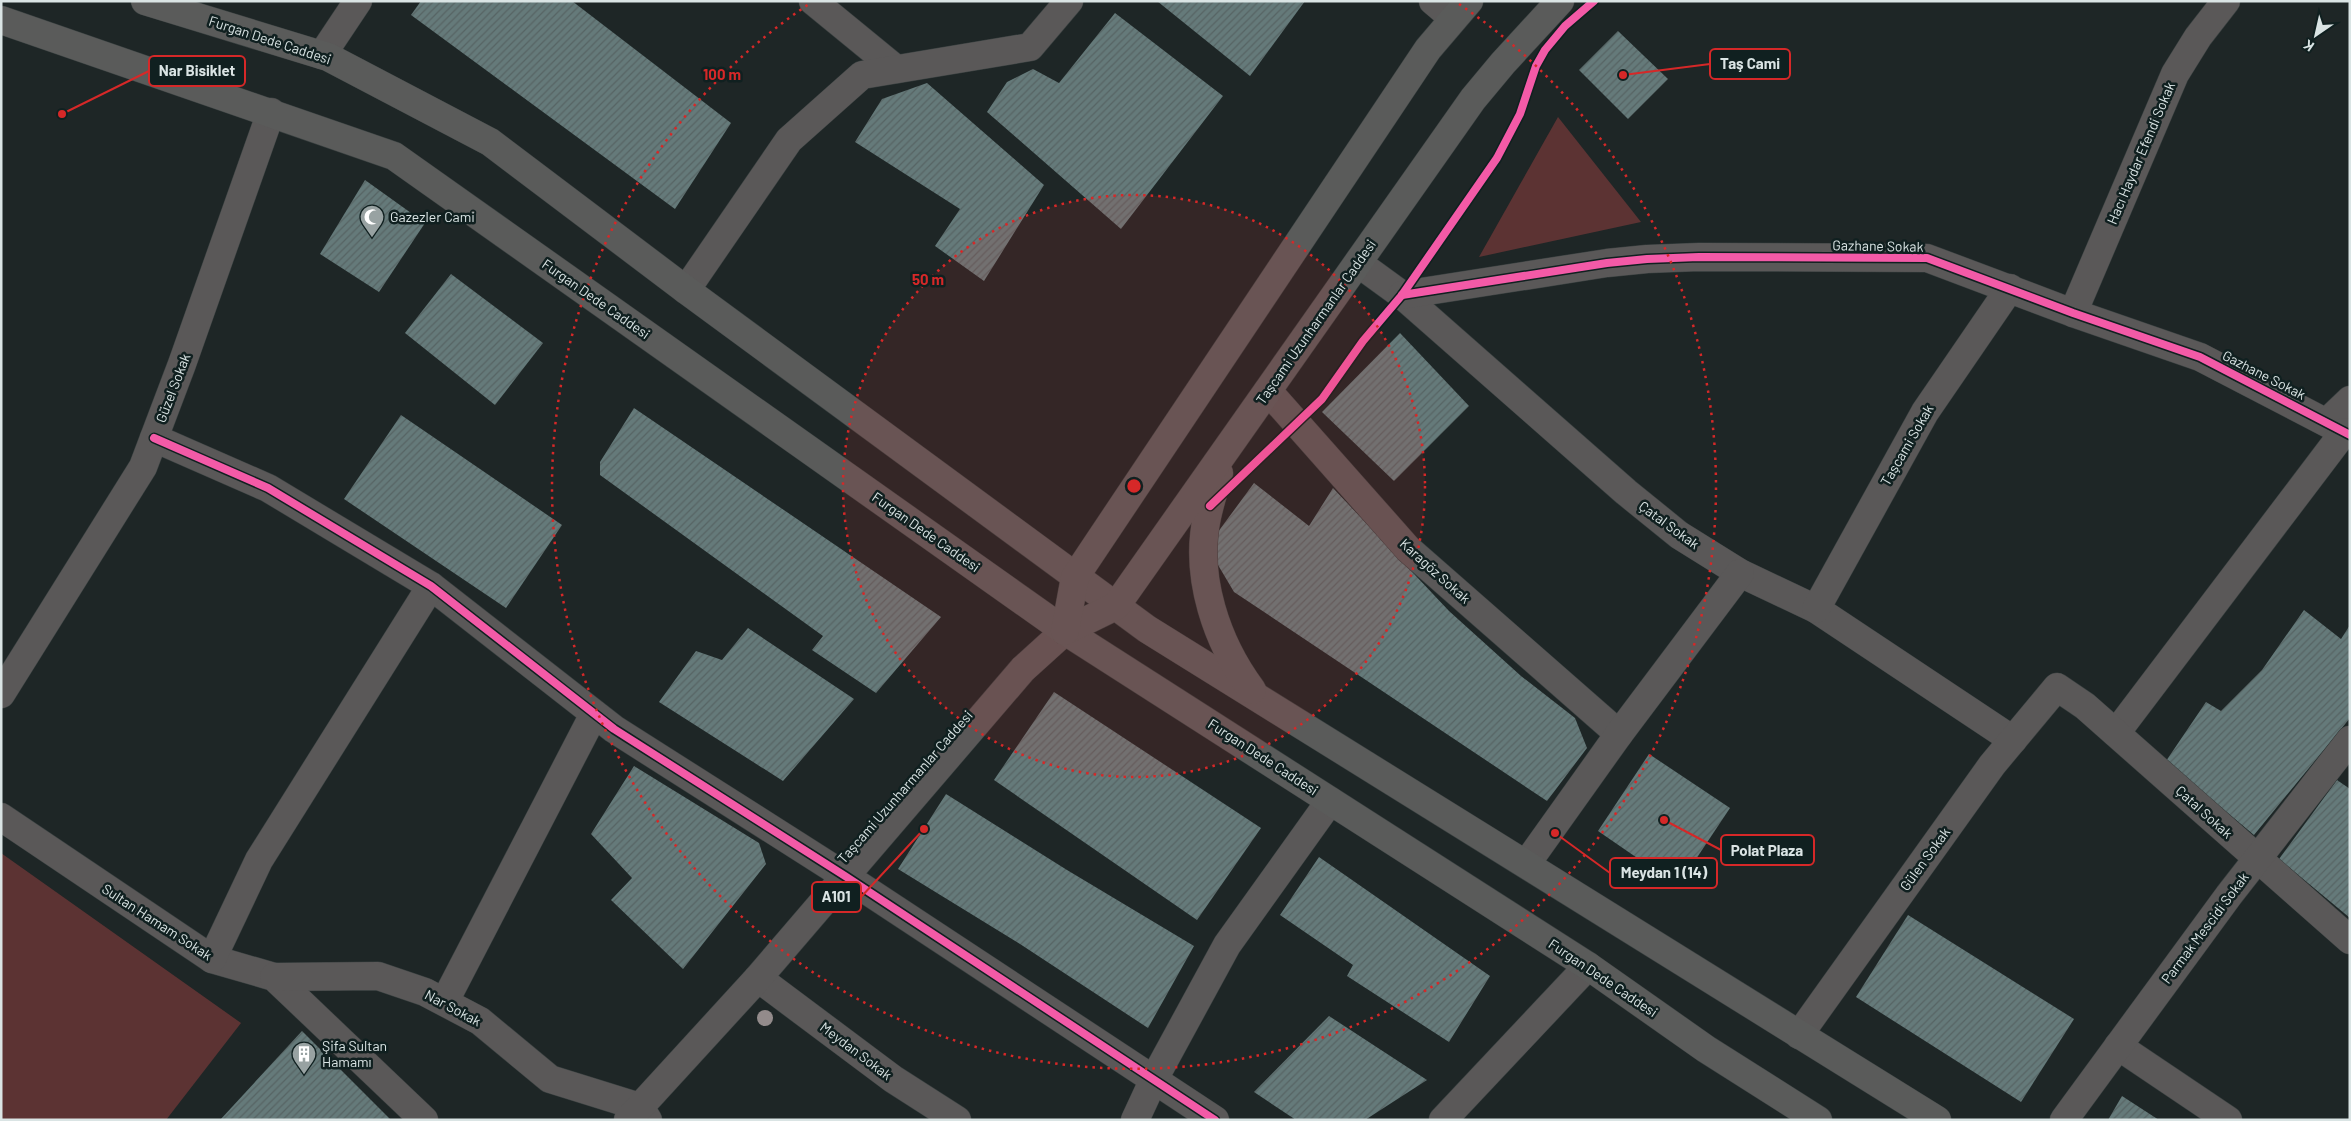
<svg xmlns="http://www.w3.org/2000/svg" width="2351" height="1121" font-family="Barlow,sans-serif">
	<defs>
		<pattern id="building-hatch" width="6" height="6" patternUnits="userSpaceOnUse" patternTransform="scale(1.25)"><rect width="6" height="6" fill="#657a7a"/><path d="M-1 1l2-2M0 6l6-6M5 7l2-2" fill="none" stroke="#576464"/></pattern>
	</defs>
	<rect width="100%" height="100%" fill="#1e2626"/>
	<!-- grass -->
	<g fill="#5c3333">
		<polygon points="1558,117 1641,222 1479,257"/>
		<polygon points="1,853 241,1023 166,1120 1,1120"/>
	</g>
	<!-- building -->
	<g fill="url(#building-hatch)">
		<polygon points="421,1 572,1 731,123 675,209 411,15"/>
		<polygon points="1157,1 1305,1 1250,76"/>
		<polygon points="1115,13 1223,96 1121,229 987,112 1007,82 1033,69 1059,83"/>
		<polygon points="1618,31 1668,79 1628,119 1579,70"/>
		<polygon points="927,83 1044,185 984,281 935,246 960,209 855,142 882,99"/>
		<polygon points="365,180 425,223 379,292 320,254"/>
		<polygon points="451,274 543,343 495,405 405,333"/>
		<polygon points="1400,333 1469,406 1394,481 1322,412"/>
		<polygon points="634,408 941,617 876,693 812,650 823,636 600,475 600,462"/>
		<polygon points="401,415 562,525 506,608 344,499"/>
		<polygon points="1254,483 1309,526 1333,488 1449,611 1521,676 1575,718 1587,748 1547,801 1234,592 1218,565 1215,536"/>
		<polygon points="2304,610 2341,639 2350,625 2350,718 2254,835 2166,761 2206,702 2221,711 2262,670"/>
		<polygon points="748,628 854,699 783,781 659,702 696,651 722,660"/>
		<polygon points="1054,692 1261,828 1197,920 994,780"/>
		<polygon points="1649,754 1730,808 1678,886 1598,831"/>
		<polygon points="634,766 759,843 766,864 683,969 611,900 632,878 591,834"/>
		<polygon points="2337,780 2350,789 2350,918 2279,859"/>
		<polygon points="946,794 1067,870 1194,946 1148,1028 1020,944 898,869"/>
		<polygon points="1319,857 1490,976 1449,1042 1347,976 1353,965 1280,915"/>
		<polygon points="1908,915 2074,1019 2021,1102 1856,997"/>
		<polygon points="1329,1016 1427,1080 1365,1120 1296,1120 1254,1092"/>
		<polygon points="302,1031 391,1120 220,1120"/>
		<polygon points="2122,1096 2159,1120 2108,1120"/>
	</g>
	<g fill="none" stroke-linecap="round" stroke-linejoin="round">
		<defs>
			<g id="minor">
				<polyline points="813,1 896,69"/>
				<polyline points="1433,1 1453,18"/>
				<polyline points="322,55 358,1"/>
				<polyline points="1358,263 1402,295 1626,492 1679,535 1740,573 1816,609 2013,740"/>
				<polyline points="686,290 789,140 862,75 1030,47 1069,1"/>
				<polyline points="1402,295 1607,263 1647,259 1699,257 1927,258 2073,313 2200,357 2350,435"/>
				<polyline points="2073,313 2175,74 2198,37 2226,1"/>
				<polyline points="1268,391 1408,549 1619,734"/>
				<polyline points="2327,422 2350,400"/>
				<polyline points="154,438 268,488 431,586 614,729 845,876 1215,1120"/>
				<polyline points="1816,609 1925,412 2010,288"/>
				<polyline points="1,694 143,467 182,364 271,112"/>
				<polyline points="2116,733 2344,432"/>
				<polyline points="1,817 212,959 274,977 424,1120"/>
				<polyline points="1527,863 1619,734 1740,573"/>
				<polyline points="212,959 259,860 431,586"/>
				<polyline points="274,977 378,976 425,992 480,1021 550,1079 640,1107 648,1120"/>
				<polyline points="758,978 893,1079 957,1120"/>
				<polyline points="445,1001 594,714"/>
				<polyline points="1799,1035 1992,765 2057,687 2085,706 2350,940"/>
				<polyline points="2118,1046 2228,1120"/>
				<polyline points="1135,1120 1154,1079 1227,945 1330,801"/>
				<polyline points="1443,1120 1588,966"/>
				<polyline points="2064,1120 2229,895 2350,740"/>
			</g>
			<polyline id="tertiary" points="628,1120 758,978 1023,669 1065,631"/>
			<g id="secondary">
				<polyline points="145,1 328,57 490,142 686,290 1147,629 1937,1120"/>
				<polyline points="1,20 394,156 1065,631 1588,966 1706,1049 1818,1120"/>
				<path d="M1219,473C1215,488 1210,502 1207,517C1194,577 1217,643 1252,690"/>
				<polyline points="1065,631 1116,606 1473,99 1503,63 1560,1"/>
				<polyline points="1065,631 1075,577 1428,49 1469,1"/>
			</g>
		</defs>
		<!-- minor casing -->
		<use href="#minor" stroke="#394040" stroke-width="29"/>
		<!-- tertiary casing -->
		<use href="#tertiary" stroke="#394040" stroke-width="29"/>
		<!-- secondary casing -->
		<use href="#secondary" stroke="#394040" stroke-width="29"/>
		<!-- minor -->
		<use href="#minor" stroke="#5a5858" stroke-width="28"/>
		<!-- tertiary -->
		<use href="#tertiary" stroke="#5a5858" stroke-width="28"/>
		<!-- secondary -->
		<use href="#secondary" stroke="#5a5b5a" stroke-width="28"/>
		<defs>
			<g id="cycleway">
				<polyline points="1402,295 1607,263 1647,259 1699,257 1927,258 2073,313 2200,357 2350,435"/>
				<polyline points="154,438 268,488 431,586 614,729 845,876 1215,1120"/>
				<polyline points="1210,506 1322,399 1363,341 1402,295 1497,158 1520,114 1536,66 1545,50 1565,26 1594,1"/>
			</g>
		</defs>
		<!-- cycleway casing -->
		<use href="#cycleway" stroke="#102020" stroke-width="11"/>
		<!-- cycleway -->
		<use href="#cycleway" stroke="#f35aa7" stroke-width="8"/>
	</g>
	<!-- trees -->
	<circle fill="#938b8b" cx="765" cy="1018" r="8"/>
	<!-- distance rings -->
	<circle cx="1134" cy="486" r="291" fill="#d62828" fill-opacity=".12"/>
	<g fill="none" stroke="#d62828" stroke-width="2.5" stroke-dasharray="2.5 5">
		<circle cx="1134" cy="486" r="291"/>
		<path d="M1459 4A582 582 0 1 1 809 4"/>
	</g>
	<!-- icons -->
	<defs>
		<symbol id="mosque-pin" viewBox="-11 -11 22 30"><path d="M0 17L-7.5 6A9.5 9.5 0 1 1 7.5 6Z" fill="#98a2a2" stroke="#102020"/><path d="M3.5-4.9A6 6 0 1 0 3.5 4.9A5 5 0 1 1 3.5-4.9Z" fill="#fff"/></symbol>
		<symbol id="building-pin" viewBox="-11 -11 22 30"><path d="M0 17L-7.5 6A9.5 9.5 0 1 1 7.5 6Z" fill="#98a2a2" stroke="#102020"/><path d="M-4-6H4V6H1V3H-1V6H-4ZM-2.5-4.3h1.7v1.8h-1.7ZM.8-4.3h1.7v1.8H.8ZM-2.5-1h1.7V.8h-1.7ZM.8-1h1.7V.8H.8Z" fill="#fff"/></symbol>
	</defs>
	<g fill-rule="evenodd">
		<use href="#mosque-pin" x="358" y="203" width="28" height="38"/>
		<use href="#building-pin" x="290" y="1040" width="28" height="38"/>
	</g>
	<g text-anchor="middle" stroke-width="5" stroke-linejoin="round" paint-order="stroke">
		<!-- street labels -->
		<g font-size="14" fill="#dae4e4" stroke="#102020">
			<text transform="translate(270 40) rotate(18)" y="5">Furgan Dede Caddesi</text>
			<text transform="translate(2141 153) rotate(-67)" y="5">Hacı Haydar Efendi Sokak</text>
			<text transform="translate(1878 246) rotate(1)" y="5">Gazhane Sokak</text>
			<text transform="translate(596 299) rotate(35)" y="5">Furgan Dede Caddesi</text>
			<text transform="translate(1316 322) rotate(-55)" y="5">Taşcami Uzunharmanlar Caddesi</text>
			<text transform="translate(2264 375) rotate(27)" y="5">Gazhane Sokak</text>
			<text transform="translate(173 388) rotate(-69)" y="5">Güzel Sokak</text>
			<text transform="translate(1907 445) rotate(-60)" y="5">Taşcami Sokak</text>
			<text transform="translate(1669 525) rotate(36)" y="5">Çatal Sokak</text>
			<text transform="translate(926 532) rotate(35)" y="5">Furgan Dede Caddesi</text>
			<text transform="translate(1435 571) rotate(42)" y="5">Karagöz Sokak</text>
			<text transform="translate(1263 757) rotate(33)" y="5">Furgan Dede Caddesi</text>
			<text transform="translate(905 787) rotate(-49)" y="5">Taşcami Uzunharmanlar Caddesi</text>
			<text transform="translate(2204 812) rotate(42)" y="5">Çatal Sokak</text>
			<text transform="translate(1925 859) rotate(-54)" y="5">Gülen Sokak</text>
			<text transform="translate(157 922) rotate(33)" y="5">Sultan Hamam Sokak</text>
			<text transform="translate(2205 928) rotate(-53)" y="5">Parmak Mescidi Sokak</text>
			<text transform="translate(1603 978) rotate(34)" y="5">Furgan Dede Caddesi</text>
			<text transform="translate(453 1008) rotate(28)" y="5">Nar Sokak</text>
			<text transform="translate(856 1051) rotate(37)" y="5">Meydan Sokak</text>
		</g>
		<!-- poi labels -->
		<g font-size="14" fill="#dae4e4" stroke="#102020" text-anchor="start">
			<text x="390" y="222">Gazezler Cami</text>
			<text x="322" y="1051">Şifa Sultan<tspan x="322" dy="16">Hamamı</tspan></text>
		</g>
	</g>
	<circle cx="1134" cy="486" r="8" fill="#d62828" stroke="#102020" stroke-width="2.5"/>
	<g font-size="15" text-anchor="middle" font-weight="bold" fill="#d62828" stroke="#102020" stroke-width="5" stroke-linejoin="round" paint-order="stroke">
		<text x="722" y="80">100 m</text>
		<text x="928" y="285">50 m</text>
	</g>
	<!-- callouts -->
	<path fill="none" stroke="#d62828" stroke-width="2" d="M1623 75L1710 64M62 114L149 71M1664 820L1721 850M1555 833L1610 873M924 829L861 897"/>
	<g fill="#d62828" stroke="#102020" stroke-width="2">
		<circle cx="1623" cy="75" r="5"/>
		<circle cx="62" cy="114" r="5"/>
		<circle cx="1664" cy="820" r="5"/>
		<circle cx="1555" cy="833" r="5"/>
		<circle cx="924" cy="829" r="5"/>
	</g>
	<g fill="#102020" stroke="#d62828" stroke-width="2">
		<rect x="1710" y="49" width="80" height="30" rx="5"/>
		<rect x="149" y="56" width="96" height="30" rx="5"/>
		<rect x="1721" y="835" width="93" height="30" rx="5"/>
		<rect x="1610" y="858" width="107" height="30" rx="5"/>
		<rect x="812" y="882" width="49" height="30" rx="5"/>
	</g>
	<g font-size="15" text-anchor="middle" font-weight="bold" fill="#dae4e4">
		<text x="1750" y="69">Taş Cami</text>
		<text x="197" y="76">Nar Bisiklet</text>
		<text x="1767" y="856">Polat Plaza</text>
		<text x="1664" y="878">Meydan 1 (14)</text>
		<text x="836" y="902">A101</text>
	</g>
	<!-- border -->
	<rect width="2351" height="1121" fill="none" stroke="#dae4e4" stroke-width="5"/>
	<!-- north arrow -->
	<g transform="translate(2316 35) rotate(214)" stroke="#102020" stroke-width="4" paint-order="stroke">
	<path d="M0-4L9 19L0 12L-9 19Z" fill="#dae4e4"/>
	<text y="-8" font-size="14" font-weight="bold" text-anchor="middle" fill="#dae4e4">K</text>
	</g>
</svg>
